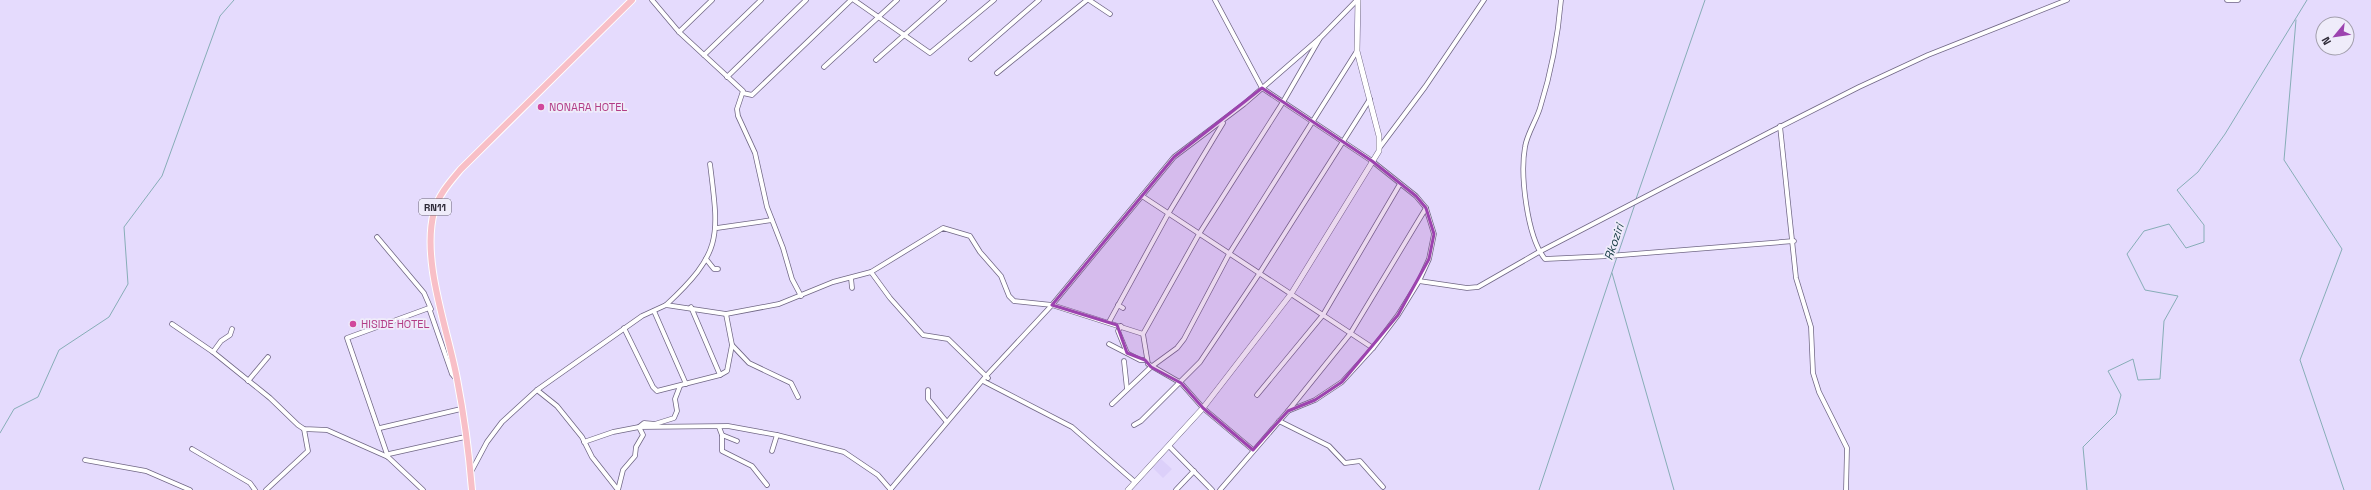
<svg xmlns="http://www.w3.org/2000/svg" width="2371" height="490" font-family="'Space Grotesk',sans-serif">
	<rect width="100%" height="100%" fill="#e5dbfd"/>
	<!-- built -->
	<polygon fill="#dcd0fa" points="1161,459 1172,469 1163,478 1153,468"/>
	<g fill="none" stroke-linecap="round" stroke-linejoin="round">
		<!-- stream -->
		<g stroke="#87adb7" stroke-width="1">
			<polyline points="2296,20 2284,160 2342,249 2300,360 2344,490"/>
			<polyline points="1636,199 1705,0"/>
			<polyline points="1618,254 1635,204"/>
			<polyline points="1612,273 1674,490"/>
			<polyline points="0,433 14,409 38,397 59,350 109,317 128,284 124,227 162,176 220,16 234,0"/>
			<polyline points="1539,490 1617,257"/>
			<polyline points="2087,490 2083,447 2116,414 2121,395 2108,371 2133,359 2138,380 2160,379 2164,321 2178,296 2145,290 2127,254 2144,231 2169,224 2186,248 2204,242 2204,225 2177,190 2198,172 2225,134 2307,0"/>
		</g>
		<defs>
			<g id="minor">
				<polyline points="652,0 679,32 712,0"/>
				<polyline points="854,0 930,53 994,0"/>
				<polyline points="1089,0 1110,14"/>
				<polyline points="1215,0 1262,88 1372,161 1416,196 1426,208 1434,234 1429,259 1419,281 1398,315 1373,348 1342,382 1315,400 1288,411 1220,490"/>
				<path d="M1561,0C1558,36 1551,73 1540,108C1536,121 1527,134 1525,147C1520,175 1527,237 1545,259L1609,256L1794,241"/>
				<polyline points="2227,0 2238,0"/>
				<polyline points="679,32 743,91 737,109 738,116 755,153 767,207 783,248 792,279 801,296"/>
				<polyline points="704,55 761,0"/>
				<polyline points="971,59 1039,0"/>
				<polyline points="876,60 944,0"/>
				<polyline points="824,67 897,0"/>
				<polyline points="997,73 1087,0"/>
				<polyline points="727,77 806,0"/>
				<polyline points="743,93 752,95 851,0"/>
				<polyline points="1780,126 1796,278 1811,327 1813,373 1819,392 1847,448 1846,490"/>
				<polyline points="1380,147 1425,87 1484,0"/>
				<polyline points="1142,196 1373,348"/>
				<polyline points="717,228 772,220"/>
				<polyline points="377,237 424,293 431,309"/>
				<polyline points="706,259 714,269 718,269"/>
				<polyline points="871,272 890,298 923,335 948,339 988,378"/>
				<polyline points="851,278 852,288"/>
				<polyline points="1419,281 1467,288 1478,287 1539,252 1770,132 1859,87 1928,55 2067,0"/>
				<path d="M666,305C723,252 719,237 710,164"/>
				<polyline points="1118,305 1123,308"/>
				<polyline points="691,307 720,375"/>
				<polyline points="654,311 686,384"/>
				<polyline points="1109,322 1168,214 1223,123"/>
				<polyline points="172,324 213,352 270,398 298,425 304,429 327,430 388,457 423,490"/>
				<polyline points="1121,326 1118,331 1127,353"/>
				<polyline points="624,328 653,387 657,391 720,375 727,371 732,345 726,314"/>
				<polyline points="1109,344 1140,360 1145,360"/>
				<polyline points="732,345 749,363 791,383 798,397"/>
				<polyline points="213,352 221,341 230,335 232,329"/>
				<polyline points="1124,361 1127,389"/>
				<polyline points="248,381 268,357"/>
				<polyline points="983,381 1072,427 1135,482"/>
				<polyline points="537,390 557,406 582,437 592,457 618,490"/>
				<polyline points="928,390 928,399 946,421"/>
				<polyline points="1257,395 1323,315 1400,184"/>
				<polyline points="1112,404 1151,367 1177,348 1184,339 1229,254 1357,51"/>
				<polyline points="1288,411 1350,334 1426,208"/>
				<polyline points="1279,421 1329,446 1345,463 1360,461 1383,487"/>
				<polyline points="1134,425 1141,421 1200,362 1259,274 1370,99"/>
				<polyline points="719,427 722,435 737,441"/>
				<polyline points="380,428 461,409"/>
				<polyline points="722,435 722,451 752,466 767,485"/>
				<polyline points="584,442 613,432 639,427 728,426 777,435 844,452 878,475 891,490"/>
				<polyline points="1169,446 1212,490"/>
				<polyline points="192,449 250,483 255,490"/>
				<polyline points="1253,450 1203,408 1181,383 1148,364 1143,334 1199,234 1283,102 1320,38"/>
				<polyline points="772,451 777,435"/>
				<polyline points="389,454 465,437"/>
				<polyline points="388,457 347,338 429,308 452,374 457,380"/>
				<polyline points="85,460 146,471 190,490"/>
				<polyline points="471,472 487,442 502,422 537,390 642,316 666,305 726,314 779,304 833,282 871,272 943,228 970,236 980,252 1001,276 1009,296 1014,301 1052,305 1143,334"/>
				<polyline points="266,490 308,451 304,429"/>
				<polyline points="618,490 623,470 635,456 636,447 643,435 639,427 644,423 655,424 674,418 677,411 675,399 680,386"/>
				<polyline points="890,490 986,376 1052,305 1174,157 1244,104 1321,37 1357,0"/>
				<polyline points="1176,490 1194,471"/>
			</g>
			<polyline id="tertiary" points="1128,490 1203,408 1291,294 1379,151 1379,136 1357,51 1358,0"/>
			<path id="primary" d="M472,490C469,453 464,415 457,379C448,330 421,261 434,212C438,195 450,182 461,169L632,0"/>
		</defs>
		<!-- minor casing -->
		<use href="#minor" stroke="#706785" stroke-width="5.5"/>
		<!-- tertiary casing -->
		<use href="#tertiary" stroke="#706785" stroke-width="6"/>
		<!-- primary casing -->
		<use href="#primary" stroke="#fff" stroke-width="8"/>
		<!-- minor -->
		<use href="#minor" stroke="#fff" stroke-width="4"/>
		<!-- tertiary -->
		<use href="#tertiary" stroke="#fff" stroke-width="5"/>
		<!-- primary -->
		<use href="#primary" stroke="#f8bfc7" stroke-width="6"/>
	</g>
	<!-- marked area -->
	<path fill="#9c43af" fill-opacity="0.2" stroke="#9c43af" stroke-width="3" stroke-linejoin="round" d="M1262,88L1372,161L1416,196L1426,208L1434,234L1429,259L1398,315L1342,382L1315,400L1288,411L1253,450L1203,408L1181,383L1151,367L1145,360L1127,353L1117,325L1052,305L1174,157Z"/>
	<!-- markers -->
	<g fill="#d1479c" stroke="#efecfa" stroke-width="1.5">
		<circle cx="541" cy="107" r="4"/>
		<circle cx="353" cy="324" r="4"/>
	</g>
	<g text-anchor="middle" stroke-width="3.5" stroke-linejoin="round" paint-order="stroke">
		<!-- shield labels -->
		<rect fill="#efecfa" stroke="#696572" stroke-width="1" x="419" y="199" width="32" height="16" rx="3"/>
		<g font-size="10" font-weight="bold" fill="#2f2b38">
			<text x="435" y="211">RN11</text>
		</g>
		<!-- hotel labels -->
		<g font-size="11" fill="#b23c85" stroke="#efecfa" text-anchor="start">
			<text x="549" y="111">NONARA HOTEL</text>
			<text x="361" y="328">HISIDE HOTEL</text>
		</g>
		<!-- water labels -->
		<g font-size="12" font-style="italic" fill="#133941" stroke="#efecfa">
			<text transform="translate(1614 242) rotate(-71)" y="4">Rkoziri</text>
		</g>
	</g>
	<!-- north arrow -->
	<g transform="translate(2335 36) rotate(241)"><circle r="19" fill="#efecfa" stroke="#a29fac"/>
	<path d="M0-3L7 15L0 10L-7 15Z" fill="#9c43af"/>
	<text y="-6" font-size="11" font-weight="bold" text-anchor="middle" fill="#2f2b38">N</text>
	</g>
</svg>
